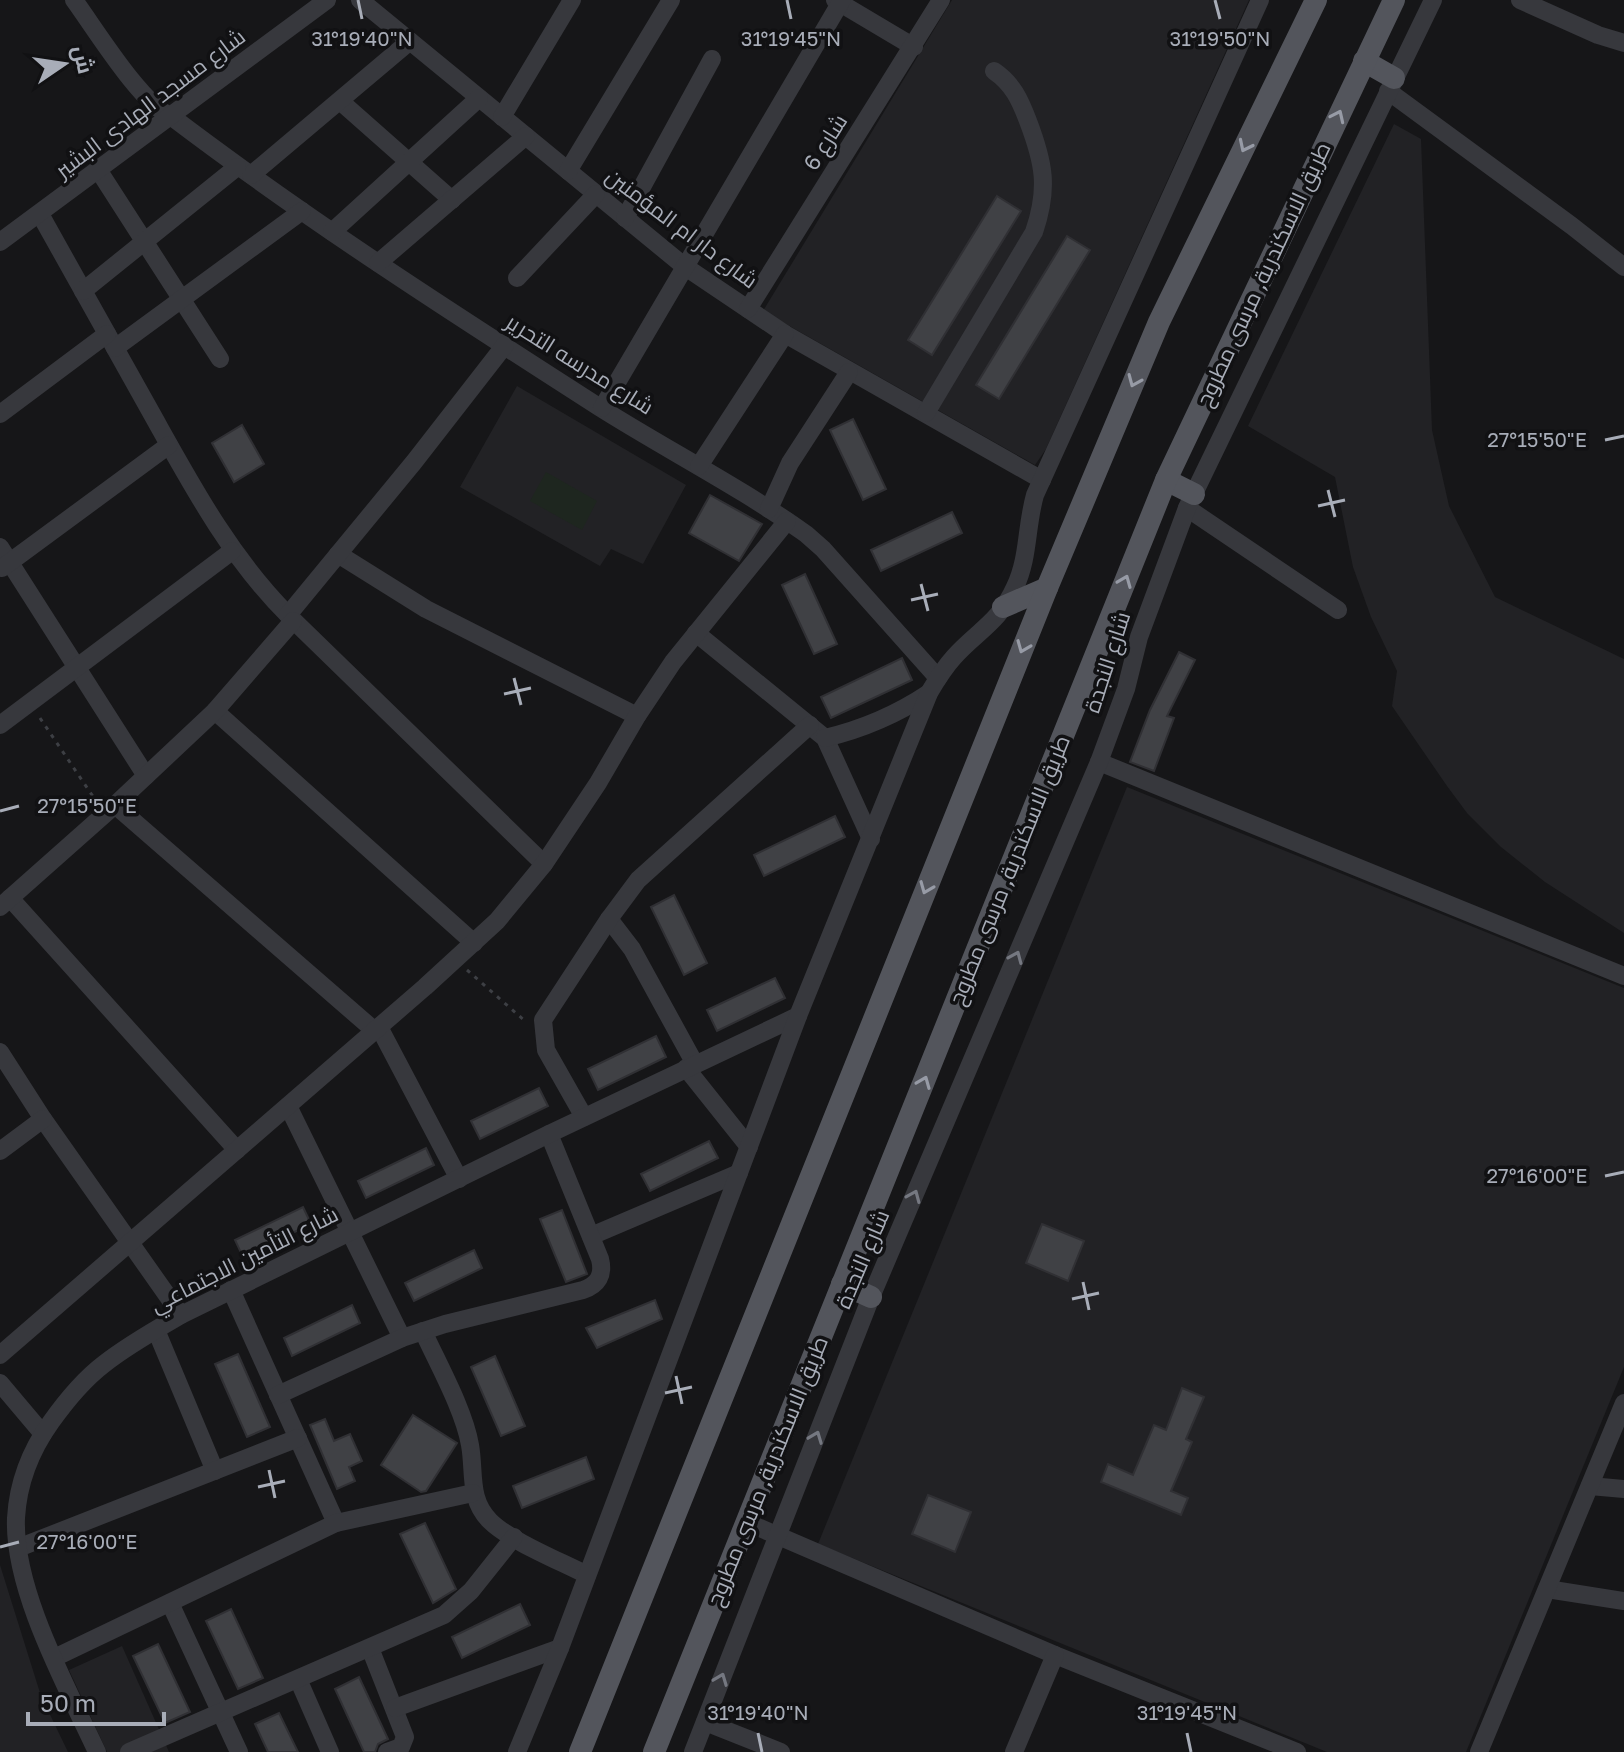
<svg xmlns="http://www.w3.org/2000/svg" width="1624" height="1752" font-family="'Golos Text',Cairo,sans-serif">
	<rect width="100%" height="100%" fill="#161618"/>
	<!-- built -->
	<g fill="#222225">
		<polygon points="952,0 1249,0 1046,449 1035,465 763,311"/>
		<polygon points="1394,124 1421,139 1432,430 1449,506 1495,597 1624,659 1624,933 1545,882 1501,847 1467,813 1447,786 1392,706 1397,671 1371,617 1353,567 1335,477 1248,426"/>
		<polygon points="517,386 686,485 643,564 611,549 600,566 460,487"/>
		<polygon points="1127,787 1624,988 1624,1367 1466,1752 1327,1752 818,1544"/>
		<polygon points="0,1565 41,1696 68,1752 0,1752"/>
		<polygon points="122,1646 169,1752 107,1752 69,1670"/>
	</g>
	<!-- green -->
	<polygon fill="#1e261f" points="546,472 597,501 582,530 530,501"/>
	<!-- building -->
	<g fill="#404145" stroke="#303034" stroke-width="2">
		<polygon points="997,196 1021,211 932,355 908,340"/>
		<polygon points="1067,236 1090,250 999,399 976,385"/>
		<polygon points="853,419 886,489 863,500 830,430"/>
		<polygon points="242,425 264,464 234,482 212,443"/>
		<polygon points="710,495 762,524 739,561 689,533"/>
		<polygon points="952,512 962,533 881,571 871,550"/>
		<polygon points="805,574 837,644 814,654 782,585"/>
		<polygon points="1179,652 1195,660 1167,716 1174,718 1154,771 1130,762 1150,710"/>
		<polygon points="902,658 912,680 831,718 821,697"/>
		<polygon points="835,816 845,837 764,876 754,855"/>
		<polygon points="674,895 707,963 684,975 651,907"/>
		<polygon points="775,978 785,998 717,1031 707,1010"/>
		<polygon points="656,1036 666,1057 598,1090 588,1069"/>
		<polygon points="539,1088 548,1106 480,1139 471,1121"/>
		<polygon points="709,1141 718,1158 650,1191 641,1174"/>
		<polygon points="426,1148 434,1165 366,1198 358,1181"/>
		<polygon points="303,1207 311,1224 243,1257 235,1240"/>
		<polygon points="562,1210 587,1274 566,1282 540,1219"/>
		<polygon points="1042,1224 1084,1241 1068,1281 1026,1263"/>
		<polygon points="474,1250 482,1268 414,1301 405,1283"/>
		<polygon points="655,1300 662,1319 597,1348 586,1328"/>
		<polygon points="352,1305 360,1323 292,1356 284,1338"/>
		<polygon points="238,1354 270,1427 247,1437 215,1364"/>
		<polygon points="495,1356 525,1426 501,1436 471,1367"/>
		<polygon points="1182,1388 1204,1397 1186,1439 1192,1442 1171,1491 1188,1498 1181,1515 1101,1482 1108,1464 1133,1475 1154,1425 1166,1430"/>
		<polygon points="413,1415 457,1443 426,1491 421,1492 381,1465"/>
		<polygon points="325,1419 334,1441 350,1434 362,1461 349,1467 355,1481 337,1489 310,1425"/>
		<polygon points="586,1457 594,1479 522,1508 513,1486"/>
		<polygon points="928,1495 971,1512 955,1552 912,1534"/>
		<polygon points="425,1523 456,1589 433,1603 400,1534"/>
		<polygon points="520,1604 530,1625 462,1658 452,1637"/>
		<polygon points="231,1609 263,1678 238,1689 206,1621"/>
		<polygon points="158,1644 190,1712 165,1723 133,1656"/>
		<polygon points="359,1677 388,1739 378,1744 375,1752 364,1752 335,1689"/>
		<polygon points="279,1713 298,1752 268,1752 255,1724"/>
	</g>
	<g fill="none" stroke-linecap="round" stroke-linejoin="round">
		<!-- path -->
		<g stroke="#3d3f44" stroke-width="3" stroke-dasharray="4 6" stroke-linecap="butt">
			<polyline points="40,718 94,798"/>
			<polyline points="467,970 525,1021"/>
		</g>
		<!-- minor -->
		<g stroke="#37383d" stroke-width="18">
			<path d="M74,0C96,30 141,104 172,117C309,221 454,314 599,407C667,450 740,487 806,534L823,549L938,678"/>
			<polyline points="360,0 684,266 785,334 1042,480"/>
			<polyline points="835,0 914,47"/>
			<polyline points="1520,0 1598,35 1624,43"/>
			<polyline points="1388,91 1572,226 1624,267"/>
			<polyline points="340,101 452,200"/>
			<polyline points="502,117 572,0"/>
			<polyline points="99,171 220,359"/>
			<polyline points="568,171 671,0"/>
			<polyline points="251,175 410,41"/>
			<path d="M40,214C76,278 112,342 148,407C189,480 228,555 288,615L544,864"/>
			<polyline points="625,218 712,59"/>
			<polyline points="332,232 479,98"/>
			<polyline points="0,242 327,0"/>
			<polyline points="378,263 526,136"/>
			<polyline points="517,278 596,194"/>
			<polyline points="83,291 237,167"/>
			<polyline points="748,309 941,0"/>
			<polyline points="115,348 302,211"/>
			<polyline points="602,408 842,0"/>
			<path d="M926,413L1034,232C1049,188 1044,163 1028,121C1020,100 1013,84 994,71"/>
			<polyline points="0,414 107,334"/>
			<polyline points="699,466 785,334"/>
			<polyline points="1187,508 1338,610"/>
			<polyline points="769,509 790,463 849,372"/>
			<polyline points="0,547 146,776"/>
			<polyline points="338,554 426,609 637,716"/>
			<polyline points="2,568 169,445"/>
			<polyline points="288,615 414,462 505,345"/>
			<polyline points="696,633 825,738 871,839"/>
			<polyline points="215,711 474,943"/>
			<polyline points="0,725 232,551"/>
			<path d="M825,738C863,729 896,715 929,693"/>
			<polyline points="1099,762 1624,976"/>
			<polyline points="115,805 375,1031"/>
			<polyline points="10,898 237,1150"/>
			<polyline points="0,907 115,805 215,711 293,621"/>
			<polyline points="609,919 632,949 695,1064"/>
			<polyline points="379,1027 459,1179"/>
			<polyline points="0,1052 43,1119 181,1315"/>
			<polyline points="686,1068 749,1147"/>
			<polyline points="288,1106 402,1338"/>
			<polyline points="584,1117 546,1050 543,1020 609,919 638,880 810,725"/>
			<polyline points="0,1151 43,1119"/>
			<polyline points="591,1236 739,1173"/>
			<polyline points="231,1290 336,1523"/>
			<polyline points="156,1330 215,1471"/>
			<path d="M423,1331C438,1364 464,1410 470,1445C475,1473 468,1499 490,1521C510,1541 560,1561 587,1575"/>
			<polyline points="0,1355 425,987 497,921 544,864 598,783 637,716 673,662 787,521"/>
			<polyline points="0,1383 43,1434"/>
			<path d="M278,1395L402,1338L445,1324L583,1290C598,1285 604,1275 600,1259L549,1134"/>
			<polyline points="1590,1486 1624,1489"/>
			<polyline points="746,1522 1055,1655 1297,1752"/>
			<polyline points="18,1548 298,1438"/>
			<polyline points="1547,1589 1624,1601"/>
			<polyline points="170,1603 239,1752"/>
			<polyline points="370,1648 405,1737 401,1747 387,1752"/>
			<polyline points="54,1658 336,1523 473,1493"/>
			<polyline points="298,1679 330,1752"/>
			<polyline points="395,1708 560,1648"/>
			<polyline points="705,1722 781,1752"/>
			<path d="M97,1752C67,1687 13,1590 16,1518C18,1483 31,1450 51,1422C66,1401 83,1380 104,1364C128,1345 155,1330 181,1315L549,1134L798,1016"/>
			<polyline points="129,1752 444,1615 471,1591 514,1537"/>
			<path d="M517,1752L560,1648L798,1016L929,693C936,681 944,668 954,657C977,631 999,623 1015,587C1029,558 1026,526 1035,495L1260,0"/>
			<polyline points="693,1752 871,1297 1099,762 1126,689 1139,637 1187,508 1433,0"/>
			<polyline points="1014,1752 1055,1655"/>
			<polyline points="1479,1752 1624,1403"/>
		</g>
		<!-- major -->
		<g stroke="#53555c" stroke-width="22">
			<polyline points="1364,61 1394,78"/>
			<polyline points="1166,480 1194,494"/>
			<polyline points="1003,607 1047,588"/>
			<polyline points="842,1284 871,1297"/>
			<polyline points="580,1752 1047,588 1159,322 1316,0"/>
			<polyline points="654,1752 1166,480 1394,0"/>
		</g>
	</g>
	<!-- one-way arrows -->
	<defs><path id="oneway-chevron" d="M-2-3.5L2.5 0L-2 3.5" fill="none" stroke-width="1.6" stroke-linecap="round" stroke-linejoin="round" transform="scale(2)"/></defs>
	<g stroke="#979ba6">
		<use href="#oneway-chevron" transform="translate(1338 116) rotate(-65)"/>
		<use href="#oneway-chevron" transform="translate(1245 146) rotate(116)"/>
		<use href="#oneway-chevron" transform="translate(1134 381) rotate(113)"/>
		<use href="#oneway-chevron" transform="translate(1125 581) rotate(-68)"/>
		<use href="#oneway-chevron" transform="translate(1023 647) rotate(112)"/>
		<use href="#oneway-chevron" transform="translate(926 888) rotate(112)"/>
		<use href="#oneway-chevron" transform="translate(924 1082) rotate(-68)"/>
	</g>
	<g stroke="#757881">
		<use href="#oneway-chevron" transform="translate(1016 957) rotate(-67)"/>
		<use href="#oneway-chevron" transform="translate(914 1196) rotate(-67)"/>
		<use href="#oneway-chevron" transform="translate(816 1437) rotate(-69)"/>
		<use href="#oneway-chevron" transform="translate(721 1679) rotate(-69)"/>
	</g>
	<!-- ticks -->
	<path fill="none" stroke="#a8adb8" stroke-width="3" d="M358,0L362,19M787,0L791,19M1215,0L1220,19M1605,440L1624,436M1328,490L1335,517M1318,506L1345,500M921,584L928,611M911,600L938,594M514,678L521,705M504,694L531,688M0,811L19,806M1605,1176L1624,1172M1083,1282L1089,1310M1072,1299L1099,1293M676,1376L682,1404M665,1393L692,1387M269,1470L275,1498M258,1487L285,1481M0,1547L19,1542M758,1733L762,1752M1187,1733L1191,1752"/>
	<g text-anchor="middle" stroke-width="7" stroke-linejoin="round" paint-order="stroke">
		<!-- street labels -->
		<g font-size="22" fill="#a8adb8" stroke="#111113">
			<text transform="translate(150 103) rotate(-37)" y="8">شارع مسجد الهادى البشير</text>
			<text transform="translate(825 142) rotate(-58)" y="8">شارع 6</text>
			<text transform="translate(682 228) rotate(37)" y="8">شارع دار ام المؤمنين</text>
			<text transform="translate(1263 274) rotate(-65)" y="8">طريق الاسكندرية, مرسى مطروح</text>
			<text transform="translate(580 364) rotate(32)" y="8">شارع مدرسه التحرير</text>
			<text transform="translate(1107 662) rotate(-72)" y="8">شارع النجدة</text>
			<text transform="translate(1009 870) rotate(-68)" y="8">طريق الاسكندرية, مرسى مطروح</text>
			<text transform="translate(244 1259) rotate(-27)" y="8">شارع التأمين الاجتماعي</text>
			<text transform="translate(862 1259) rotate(-67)" y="8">شارع النجدة</text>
			<text transform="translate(767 1471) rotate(-68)" y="8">طريق الاسكندرية, مرسى مطروح</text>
		</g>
	</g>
	<g font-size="20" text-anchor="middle" fill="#a8adb8" stroke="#111113" stroke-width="7" stroke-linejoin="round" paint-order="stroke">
		<text x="362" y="46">31°19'40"N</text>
		<text x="791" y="46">31°19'45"N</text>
		<text x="1220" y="46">31°19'50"N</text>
		<text x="1537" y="447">27°15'50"E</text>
		<text x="87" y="813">27°15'50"E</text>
		<text x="1537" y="1183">27°16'00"E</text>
		<text x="87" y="1549">27°16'00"E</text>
		<text x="758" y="1720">31°19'40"N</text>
		<text x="1187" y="1720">31°19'45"N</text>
	</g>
	<!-- north arrow -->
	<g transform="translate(64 64) rotate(77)" stroke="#111113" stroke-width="6" paint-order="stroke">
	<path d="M0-6L14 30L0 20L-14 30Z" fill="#a8adb8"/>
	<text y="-12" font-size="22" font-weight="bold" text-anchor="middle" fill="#a8adb8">ش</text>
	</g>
	<!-- scale -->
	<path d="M28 1712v12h136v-12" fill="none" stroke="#a8adb8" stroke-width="4"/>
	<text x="40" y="1712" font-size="24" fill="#a8adb8" stroke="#111113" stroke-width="6" paint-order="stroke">50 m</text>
</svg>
